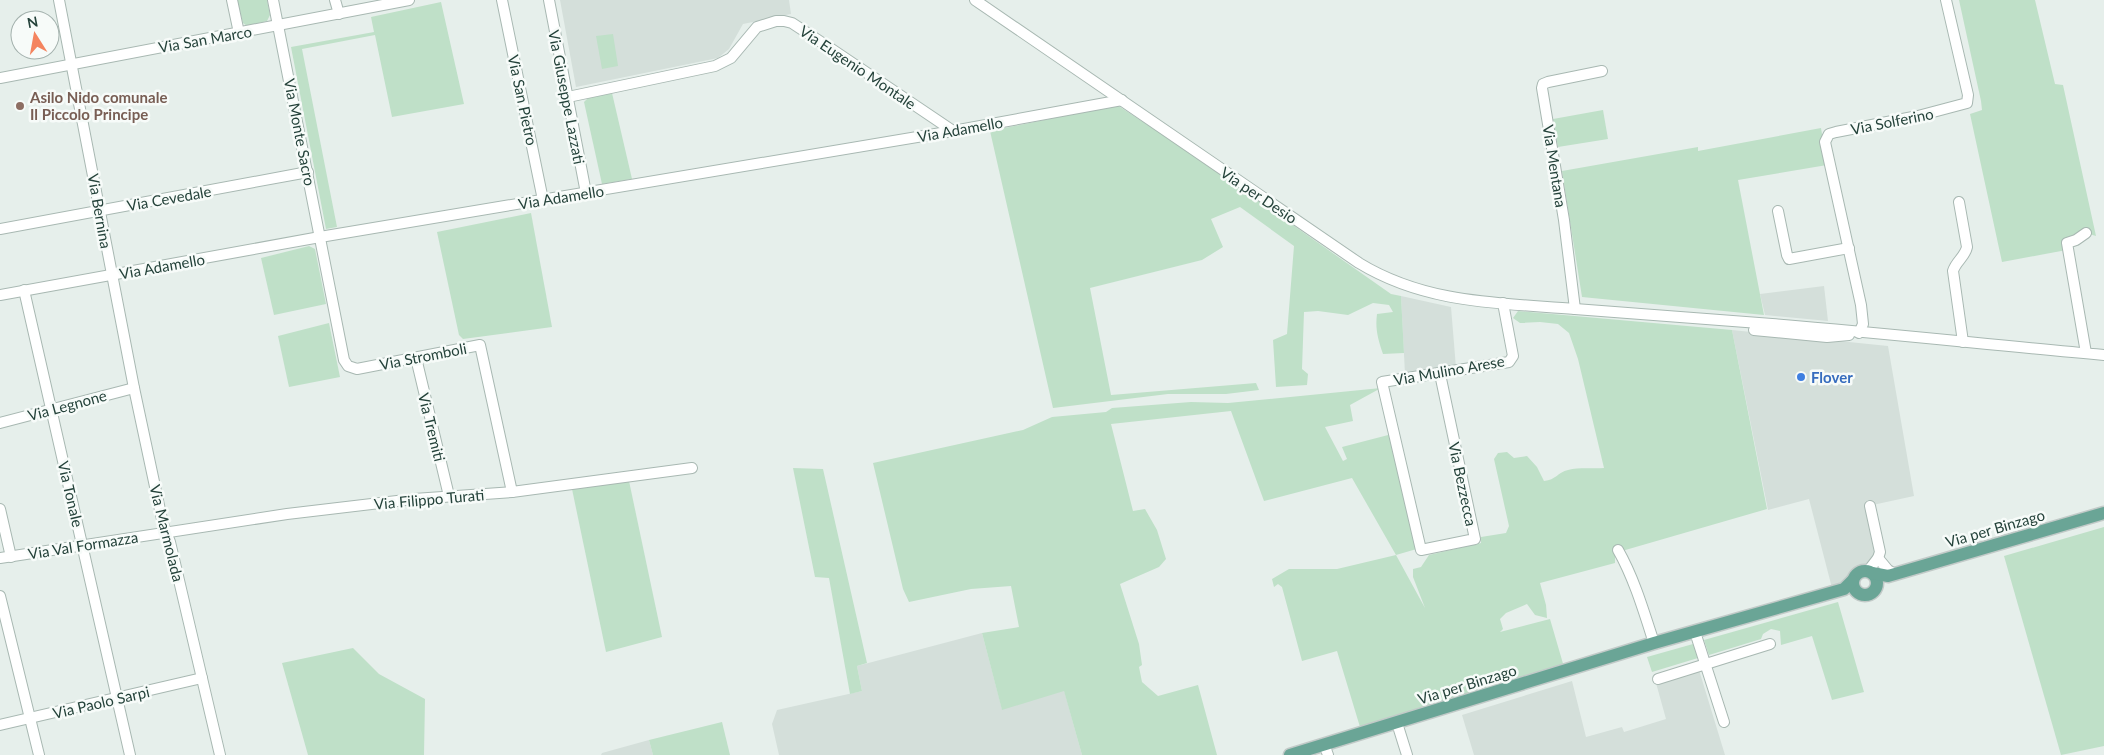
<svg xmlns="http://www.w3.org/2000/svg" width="2104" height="755" font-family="Lato,sans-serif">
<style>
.built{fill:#d4dfda}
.green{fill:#bfe0c8}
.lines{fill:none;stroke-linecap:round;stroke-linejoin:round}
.minor-casing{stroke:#a8b8b2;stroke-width:12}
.major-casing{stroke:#c2cac8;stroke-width:15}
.minor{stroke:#fff;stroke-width:10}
.major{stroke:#6aa596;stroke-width:12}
.education-dot{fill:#8d6e63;stroke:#f7fbf9;stroke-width:2}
.shop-dot{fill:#3f7fe0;stroke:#f7fbf9;stroke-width:2}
.labels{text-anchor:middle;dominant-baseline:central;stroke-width:5;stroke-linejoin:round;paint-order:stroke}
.street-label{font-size:15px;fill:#24423a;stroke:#f7fbf9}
.education-label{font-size:15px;font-weight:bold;fill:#785e54;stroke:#f7fbf9;text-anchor:start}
.shop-label{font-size:15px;font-weight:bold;fill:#366cbe;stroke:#f7fbf9;text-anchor:start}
</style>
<rect width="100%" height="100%" fill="#e6efeb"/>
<g class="built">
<path d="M560,0H789L791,14L743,24L729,49L718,58L576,87Z"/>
<path d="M1824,286L1828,321L1765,315L1760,294Z"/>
<path d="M1401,296L1451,307L1456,368L1405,374Z"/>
<path d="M1732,330L1888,346L1914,496L1868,506L1877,553L1867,567L1856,570L1846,582L1832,588L1809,499L1768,510Z"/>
<path d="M982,633L1002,709L1064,690L1082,755H779L772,724L777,710L862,691L857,666Z"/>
<path d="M1699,670L1725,755H1474L1462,715L1572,681L1586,737L1622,727L1624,732L1666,719L1656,683Z"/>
<path d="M649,740L653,755H601L602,753Z"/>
</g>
<g class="green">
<path d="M237,0H267L270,15L267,21L247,26L243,23Z"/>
<path d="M1959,0H2035L2055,84L2063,85L2096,236L2086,233L2076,240L2072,249L2002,262L1970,114L1982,110L1981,101Z"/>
<path d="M441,2L464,104L392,117L375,35L302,49L337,227L326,229L291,47L374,32L371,17Z"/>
<path d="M613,34L618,66L602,69L596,36Z"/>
<path d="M612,93L632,179L602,184L584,102L588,98Z"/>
<path d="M1117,105L1186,150L1391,294L1401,296L1404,353L1383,354C1378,339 1375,329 1377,314L1393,312L1389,305L1373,303L1348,315L1318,311L1304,312L1302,369L1308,374L1307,385L1276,387L1273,340L1287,334L1294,246L1240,207L1211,219L1223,247L1202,260L1090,288L1111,395L1256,383L1259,390L1226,394H1168L1053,408L990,131Z"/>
<path d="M1603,110L1608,139L1558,147L1553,119Z"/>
<path d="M1821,128L1827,165L1738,180L1764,315L1582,297L1562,171L1698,147V151Z"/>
<path d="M531,213L552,327L463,339L459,335L437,232Z"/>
<path d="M309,246L315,249L326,304L274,315L261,258Z"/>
<path d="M1518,311L1732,330L1767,509L1615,553V563L1540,583L1546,605L1547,618L1535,615L1527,604L1506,613L1500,619L1503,629L1500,632L1550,619L1564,667L1360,727L1337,651L1302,661L1282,587L1278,584L1274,587L1272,579L1289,569H1337L1396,555L1352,478L1264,501L1231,411L1111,424L1133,511L1145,509L1157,530L1166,559L1159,567L1120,584L1139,644L1142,665L1139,667L1142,682L1158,696L1198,685L1217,755H1082L1064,691L1002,710L982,633L1019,627L1011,586L971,589L909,602L903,589L873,463L1023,430L1052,417L1106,412L1112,408L1191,402L1228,403L1381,388L1350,405L1353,421L1325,427L1343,461L1347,459L1342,447L1392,434L1420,548L1396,555L1425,608L1413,577V569L1421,567L1429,555L1481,543V537L1506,533L1509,526L1494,459L1498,453L1507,452L1514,458L1527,456L1537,467L1544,481C1556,480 1558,472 1568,470C1579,467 1593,469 1604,468L1578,359L1569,333L1558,324L1540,322L1520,323L1513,318Z"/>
<path d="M329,323L340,377L289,387L278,336Z"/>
<path d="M793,468L823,469L867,663L857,666L862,691L850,694L829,578L815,577Z"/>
<path d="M629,481L662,637L606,652L572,489Z"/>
<path d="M2104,527V746L2061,755L2004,556Z"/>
<path d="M1838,602L1864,692L1832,700L1812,636L1781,645L1780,631L1771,629L1763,634L1761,639L1709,655L1704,640Z"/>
<path d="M1693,644L1698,658L1652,672L1647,657Z"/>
<path d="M353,648L379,674L425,699L424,755H308L282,663Z"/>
<path d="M722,722L730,755H653L649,740Z"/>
</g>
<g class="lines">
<defs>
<g id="minor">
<path d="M59,0L134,388L163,524L170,542L220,755"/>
<path d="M232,0L239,33"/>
<path d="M273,0L344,360L348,366L357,369L480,345L512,492"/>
<path d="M335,0L339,14"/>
<path d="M502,0L543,200"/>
<path d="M549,0L586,193"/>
<path d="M975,0L1359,263C1426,304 1500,303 1575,309C1641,314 1706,319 1772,324C1883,333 1993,345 2104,355"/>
<path d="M0,78L409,0"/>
<path d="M568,97L715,66L731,58L757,27L776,21H784L792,23L827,46L953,131"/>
<path d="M1959,202L1967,247C1965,257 1956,261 1953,271L1963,342"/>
<path d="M1778,211L1787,255L1789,259L1849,248"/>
<path d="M0,229L308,172"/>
<path d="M2086,233L2076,240L2067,243L2086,353"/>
<path d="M24,290L130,755"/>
<path d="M0,295L320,237L953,131L1122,100"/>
<path d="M1575,309L1564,220L1542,88L1543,84L1548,82L1602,71"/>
<path d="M1754,330L1827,337L1849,335"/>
<path d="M1859,333L1863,324L1861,305L1825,142L1829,134L1836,132L1918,116L1967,103L1968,95L1946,0"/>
<path d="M416,358L449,496"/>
<path d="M1440,374L1475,539L1421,550L1382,382L1509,362L1513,356L1503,303"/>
<path d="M0,423L134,388"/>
<path d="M0,509L11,557"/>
<path d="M1618,550C1634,578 1644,612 1654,643"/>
<path d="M0,558L287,514L414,499L512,492L692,468"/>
<path d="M1878,558L1888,570L1895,574"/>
<path d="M1868,571L1878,558L1880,552L1870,506"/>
<path d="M0,596L39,755"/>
<path d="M1695,632L1724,722"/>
<path d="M1658,679L1770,644"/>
<path d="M1397,723L1407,755"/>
<path d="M0,725L202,678"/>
<path d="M1324,744L1328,755"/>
</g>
<g id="major">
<circle cx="1865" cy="583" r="12"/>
<path d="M1872,573L1888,576L1895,574L2104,513"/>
<path d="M1290,755L1654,643L1844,589L1852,581"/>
</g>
</defs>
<use href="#minor" class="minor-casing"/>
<use href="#major" class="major-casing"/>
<use href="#minor" class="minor"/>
<use href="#major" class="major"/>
</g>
<circle class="education-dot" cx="20" cy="106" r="5"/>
<circle class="shop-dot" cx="1801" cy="377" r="5"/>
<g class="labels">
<g class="street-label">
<text transform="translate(205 39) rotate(-10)">Via San Marco</text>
<text transform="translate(858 67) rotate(34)">Via Eugenio Montale</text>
<text transform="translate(567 97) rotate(79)">Via Giuseppe Lazzati</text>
<text transform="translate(523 100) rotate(78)">Via San Pietro</text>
<text transform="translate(1892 121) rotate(-11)">Via Solferino</text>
<text transform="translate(960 129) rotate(-10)">Via Adamello</text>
<text transform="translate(300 132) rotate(79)">Via Monte Sacro</text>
<text transform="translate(1555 166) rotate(81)">Via Mentana</text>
<text transform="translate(1259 195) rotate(34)">Via per Desio</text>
<text transform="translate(561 197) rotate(-9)">Via Adamello</text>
<text transform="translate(169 198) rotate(-10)">Via Cevedale</text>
<text transform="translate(100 211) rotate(80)">Via Bernina</text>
<text transform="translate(162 266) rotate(-10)">Via Adamello</text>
<text transform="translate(423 356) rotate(-11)">Via Stromboli</text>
<text transform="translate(1449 370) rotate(-10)">Via Mulino Arese</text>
<text transform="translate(67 405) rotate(-15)">Via Legnone</text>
<text transform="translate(432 427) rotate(76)">Via Tremiti</text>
<text transform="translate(1463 484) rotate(78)">Via Bezzecca</text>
<text transform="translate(71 494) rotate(77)">Via Tonale</text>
<text transform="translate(429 499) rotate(-5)">Via Filippo Turati</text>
<text transform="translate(1995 528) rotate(-16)">Via per Binzago</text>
<text transform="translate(167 533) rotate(76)">Via Marmolada</text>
<text transform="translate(83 545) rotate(-9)">Via Val Formazza</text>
<text transform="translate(1467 684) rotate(-17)">Via per Binzago</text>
<text transform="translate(101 702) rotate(-13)">Via Paolo Sarpi</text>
</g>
<g class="education-label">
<text x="30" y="97">Asilo Nido comunale<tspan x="30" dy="17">Il Piccolo Principe</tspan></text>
</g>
<g class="shop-label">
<text x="1811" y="377">Flover</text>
</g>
</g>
<g transform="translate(35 35) rotate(349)"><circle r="24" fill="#f7fbf9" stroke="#a3b1ad"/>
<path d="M0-4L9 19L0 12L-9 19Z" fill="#f4845f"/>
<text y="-8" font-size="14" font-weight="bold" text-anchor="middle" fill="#24423a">N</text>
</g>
</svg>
